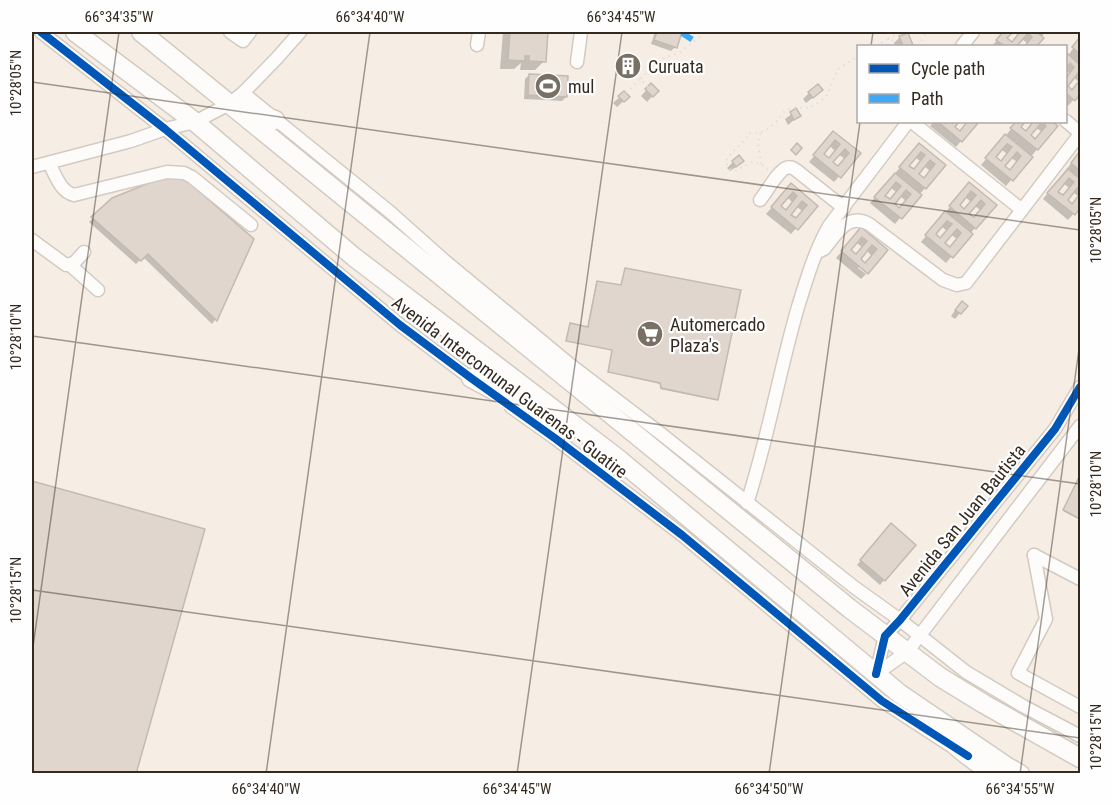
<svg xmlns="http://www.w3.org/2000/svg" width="1112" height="805" font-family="'Roboto Condensed',sans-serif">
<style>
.shadow{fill:#0003;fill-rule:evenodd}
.building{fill:#e0d6cd;stroke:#c3bbb2;stroke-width:1.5;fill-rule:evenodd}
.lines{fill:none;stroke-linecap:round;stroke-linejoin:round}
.minor-casing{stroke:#d3cbc2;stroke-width:15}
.highway-casing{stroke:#d3cbc2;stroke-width:21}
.path{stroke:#e1dedc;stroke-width:2;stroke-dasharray:1.5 4.5;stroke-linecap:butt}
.minor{stroke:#fefcfb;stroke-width:12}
.highway{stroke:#fefcfb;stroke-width:18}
.quiet{stroke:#3fa9f5;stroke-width:6;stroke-dasharray:12 6;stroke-linecap:butt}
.cycleway-casing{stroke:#fefefe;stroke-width:11}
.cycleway{stroke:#0057b8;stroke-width:8}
.ticks{fill:none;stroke:#342a20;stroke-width:1.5;stroke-opacity:0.45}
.labels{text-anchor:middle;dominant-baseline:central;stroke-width:4.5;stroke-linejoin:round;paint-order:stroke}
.poi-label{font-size:18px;fill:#342a20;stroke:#fefefe;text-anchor:start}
.street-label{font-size:18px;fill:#342a20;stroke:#fefefe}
.neatline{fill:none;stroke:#342a20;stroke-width:2}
.ticks-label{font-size:15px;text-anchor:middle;fill:#342a20}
</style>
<rect width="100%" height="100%" fill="#f6eee5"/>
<g class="shadow">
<path d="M503,32H546L544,61L535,70H520L521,63L514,69H500Z"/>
<path d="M655,32H681L675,47L671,51L651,44Z"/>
<path d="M1004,32H1011L1005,39L1011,44L1018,35L1014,32H1045L1035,46H1025L1028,44L1022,39L1015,46H992Z"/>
<path d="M900,37L911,45L909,46H895L894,43Z"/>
<path d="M1080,38V92L1068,106L1066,103V79L1070,74L1066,70V59ZM1073,77L1079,82L1072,91L1066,86Z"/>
<path d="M627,61L633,67L622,78L616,72Z"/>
<path d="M529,75L566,97L562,101L524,99L525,79Z"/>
<path d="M651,85L657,91L647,102L641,96Z"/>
<path d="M624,93L628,97L617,107L613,103Z"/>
<path d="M809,93L815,96L806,103L803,99Z"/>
<path d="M796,111L799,116L788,125L785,119Z"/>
<path d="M934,122H947L950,123L957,122L953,127L959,132L966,123L964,122H977L956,147L930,126Z"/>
<path d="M1017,122H1023L1019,127L1025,132L1032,123L1030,122H1050L1056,127L1006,186L981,165ZM1035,127L1042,132L1035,141L1028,136ZM1001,149L1007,154L1000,163L994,157ZM1010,157L1017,162L1009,171L1003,166Z"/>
<path d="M834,133L859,154L834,182L809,162ZM829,145L835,151L828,159L822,154ZM838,154L845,159L838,168L831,163Z"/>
<path d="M919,145L944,165L895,224L870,203ZM915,157L921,162L913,171L907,166ZM924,166L930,171L923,179L917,174ZM890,187L896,192L889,201L883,196ZM900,196L906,201L899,210L892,204Z"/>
<path d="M1080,152V206L1068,220L1043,199ZM1063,183L1069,188L1062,197L1056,192ZM1073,192L1079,197L1072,205L1065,200Z"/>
<path d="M733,162L736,167L730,171L727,168Z"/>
<path d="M969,184L994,205L946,263L921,242ZM965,197L971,202L964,210L957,205ZM974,205L980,210L973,219L967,214ZM941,226L947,231L940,240L934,234ZM950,234L957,239L949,248L943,243Z"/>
<path d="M791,185L816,206L791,234L766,214ZM787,197L793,203L786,211L779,206ZM796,206L802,211L795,220L789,215Z"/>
<path d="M113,199L253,240L215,320L212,324L143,257L136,264L89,222Z"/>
<path d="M861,229L886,250L868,272L860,266L858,268L866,274L861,279L836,258ZM856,242L862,247L855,256L849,251ZM866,250L872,256L865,264L859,259Z"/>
<path d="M625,269L716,400H715L660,389V384L608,372L612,350L566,341L570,326L587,328L596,283L621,287Z"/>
<path d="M956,309L960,313L955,319L951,316Z"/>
<path d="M1080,476V520L1063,511Z"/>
<path d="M32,483L203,530L134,774H32Z"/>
<path d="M887,529L914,545L880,585L857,565Z"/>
</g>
<g class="building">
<path d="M510,32H548L546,62L529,61V56H525V61L508,60Z"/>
<path d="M657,32H682L677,48L654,40Z"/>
<path d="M1003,32H1013L1007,38L1012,42L1020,32H1036L1044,38L1037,46H1025L1032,37L1028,33L1017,46H1005L996,40Z"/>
<path d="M908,33L913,45L903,46L899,36Z"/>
<path d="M1080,37V54L1072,47Z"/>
<path d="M1068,54L1080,65V73L1079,72L1068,86L1072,90L1080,80V94L1075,101L1066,93V78L1074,67L1070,63L1066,68V57Z"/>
<path d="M627,59L635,67L629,73L621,65Z"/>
<path d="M529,74L568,76L567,97L528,95Z"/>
<path d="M651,83L659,91L653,97L645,89Z"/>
<path d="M818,84L823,90L813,98L808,92Z"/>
<path d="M624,91L630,97L624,102L618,96Z"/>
<path d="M796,108L801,116L794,120L790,112Z"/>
<path d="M938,122H959L955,127L960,131L967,122H979L962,142Z"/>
<path d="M1016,122H1025L1021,127L1026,131L1033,122H1052L1058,126L1038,150L1010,128ZM1042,122L1046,126L1035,139L1031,135Z"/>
<path d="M833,131L861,153L841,178L813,155ZM835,140L840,144L829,158L824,154ZM845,149L849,153L838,166L833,162Z"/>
<path d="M1005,134L1033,157L1013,181L985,158ZM1007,144L1012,147L1001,161L996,157ZM1017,152L1021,156L1010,170L1005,166Z"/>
<path d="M797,143L802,148L796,155L791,150Z"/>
<path d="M919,143L946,165L926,189L899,167ZM921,152L925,155L914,169L909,166ZM930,160L935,164L924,178L919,174Z"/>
<path d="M1080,151V171L1071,163Z"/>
<path d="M739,155L744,161L736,167L732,161Z"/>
<path d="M1068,169L1080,179V188L1079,186L1068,200L1072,204L1080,194V208L1075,215L1047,193ZM1069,178L1074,182L1063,195L1058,192Z"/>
<path d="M895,173L922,195L902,219L874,197ZM896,182L901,186L890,199L885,196ZM906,190L911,194L899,208L895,204Z"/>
<path d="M164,177L186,180L254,239L217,321L148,254L141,261L91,217L112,198Z"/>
<path d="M969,182L997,205L976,229L949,206ZM971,191L976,195L964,209L960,205ZM981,200L985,204L974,217L969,214Z"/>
<path d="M791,183L818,206L798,230L771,207ZM793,192L797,196L786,210L781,206ZM802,201L807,205L796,218L791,215Z"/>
<path d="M945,211L973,234L953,258L925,235ZM947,221L952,224L940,238L936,234ZM957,229L961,233L950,247L945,243Z"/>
<path d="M861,227L888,250L868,274L841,251ZM862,237L867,241L856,254L851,250ZM872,245L877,249L865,263L861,259Z"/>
<path d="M625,268L741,290L718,400L661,388L660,383L608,372L612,350L566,341L570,323L588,327L597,281L621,285Z"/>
<path d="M962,301L968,306L961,314L955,310Z"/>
<path d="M1080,475V519L1063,510Z"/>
<path d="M32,481L205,529L136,774H32Z"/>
<path d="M891,523L916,545L885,581L860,560Z"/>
</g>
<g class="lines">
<defs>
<g id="minor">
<path d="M41,32L165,129L400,325L477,383"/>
<path d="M230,32L243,41L250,32"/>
<path d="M477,45L479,32"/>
<path d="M962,46L973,32"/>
<path d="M577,62L581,32"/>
<path d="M243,93L390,212L445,261L572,366L660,433L854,587L900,620L966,672L1023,706L1080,736"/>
<path d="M1066,121L1080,133"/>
<path d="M912,122L1022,210"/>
<path d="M49,163C56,176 60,191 74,195L167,172L184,173L192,177L251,225"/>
<path d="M32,167L131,141L165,129L195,122L229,104L243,93L277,58L300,32"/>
<path d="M760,200C766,193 778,171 786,168C790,166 793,168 796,170L844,208"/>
<path d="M32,240L66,265L74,263L84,252"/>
<path d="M820,251L824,249C837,234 847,212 869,224L943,280L957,285L966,283L1080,134"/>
<path d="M70,265L98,290"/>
<path d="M511,407L556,439L682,535L882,701L948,744"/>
<path d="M747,503C768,439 779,372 798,307C806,281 815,250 829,226L908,122"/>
<path d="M1034,555L1046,619L1018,673L1080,707"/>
<path d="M1034,555L1080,579"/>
<path d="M876,674L885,636L900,620L1055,429L1080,387"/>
<path d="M876,674L907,652L1080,426"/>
</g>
<g id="highway">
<path d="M75,32L195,122L354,257L616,457L900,694L1006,766L1020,774"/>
<path d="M141,32L849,608L940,677L984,704L1080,758"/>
<path d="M243,109L275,120"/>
<path d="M471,378L554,422"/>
<path d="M944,736L968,756L993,774"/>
</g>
</defs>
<use href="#minor" class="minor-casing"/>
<use href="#highway" class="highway-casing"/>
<g class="path">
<path d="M888,39L901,32"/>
<path d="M876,46L888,39L892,40L897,46"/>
<path d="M918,46L927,32"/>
<path d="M648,87L640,79L664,58L679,53L706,32"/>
<path d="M626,93L640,79L632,70"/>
<path d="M761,164L758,142L761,132"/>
<path d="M768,170L761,164L752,162L735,171L731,170L725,162C731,150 743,146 749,133C756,132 763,133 768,129C790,113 775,106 810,108L826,97L838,69L858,56"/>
</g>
<use href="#minor" class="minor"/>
<use href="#highway" class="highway"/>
<path class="quiet" d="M682,33L693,40"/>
<defs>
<g id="cycleway">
<path d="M41,32L165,129L400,325L471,378L556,439L682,535L882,701L968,756"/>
<path d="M876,674L885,636L900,620L1055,429L1080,387"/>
</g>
</defs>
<use href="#cycleway" class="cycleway-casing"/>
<use href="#cycleway" class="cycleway"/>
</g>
<path class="ticks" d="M871,46L873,32M32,82L1080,230M32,336L1080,484M32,590L1080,738M32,654L119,32M266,774L370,32M517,774L622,32M769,774L860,122M1020,774L1080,342"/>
<defs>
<symbol id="building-disc" viewBox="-11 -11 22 22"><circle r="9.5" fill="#786f65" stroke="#fefefe"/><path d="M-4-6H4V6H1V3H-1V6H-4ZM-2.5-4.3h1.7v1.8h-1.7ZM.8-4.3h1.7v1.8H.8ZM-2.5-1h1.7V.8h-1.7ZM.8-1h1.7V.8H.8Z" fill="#fff"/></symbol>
<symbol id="stadium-disc" viewBox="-11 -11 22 22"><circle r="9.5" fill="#786f65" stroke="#fefefe"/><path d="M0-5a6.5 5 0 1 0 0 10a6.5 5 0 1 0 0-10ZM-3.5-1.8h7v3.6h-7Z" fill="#fff"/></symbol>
<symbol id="supermarket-disc" viewBox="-11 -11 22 22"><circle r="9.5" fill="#786f65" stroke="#fefefe"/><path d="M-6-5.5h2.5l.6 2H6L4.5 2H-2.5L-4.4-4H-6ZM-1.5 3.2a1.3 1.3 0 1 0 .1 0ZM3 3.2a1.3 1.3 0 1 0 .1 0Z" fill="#fff"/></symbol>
</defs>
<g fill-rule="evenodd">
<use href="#building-disc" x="613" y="51" width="30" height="30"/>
<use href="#stadium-disc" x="533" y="71" width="30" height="30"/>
<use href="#supermarket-disc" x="635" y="319" width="30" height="30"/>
</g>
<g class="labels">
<g class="poi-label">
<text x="648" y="66">Curuata</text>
<text x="568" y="86">mul</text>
<text x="670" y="324">Automercado<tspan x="670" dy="21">Plaza's</tspan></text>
</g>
<g class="street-label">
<text transform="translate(510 387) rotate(37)">Avenida Intercomunal Guarenas - Guatire</text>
<text transform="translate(962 520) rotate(-51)">Avenida San Juan Bautista</text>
</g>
</g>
<rect width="1112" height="805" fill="none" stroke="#fefefe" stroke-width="66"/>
<rect x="857" y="45" width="210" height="78" fill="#fefefe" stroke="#ada9a5" stroke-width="1.5"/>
<rect x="869" y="64" width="30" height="9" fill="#0057b8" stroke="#ada9a5" stroke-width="1.5"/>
<text x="911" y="75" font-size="18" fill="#342a20">Cycle path</text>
<rect x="869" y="94" width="30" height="9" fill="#3fa9f5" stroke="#ada9a5" stroke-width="1.5"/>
<text x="911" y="105" font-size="18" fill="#342a20">Path</text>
<rect x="33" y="33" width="1046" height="739" class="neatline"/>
<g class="ticks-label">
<text x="119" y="22">66°34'35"W</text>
<text x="370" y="22">66°34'40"W</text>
<text x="621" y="22">66°34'45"W</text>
<text transform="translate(16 83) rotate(-90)" y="5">10°28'05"N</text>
<text transform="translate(1096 230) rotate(-90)" y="5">10°28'05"N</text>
<text transform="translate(16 337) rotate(-90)" y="5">10°28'10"N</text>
<text transform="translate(1096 484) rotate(-90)" y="5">10°28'10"N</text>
<text transform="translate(16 590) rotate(-90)" y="5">10°28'15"N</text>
<text transform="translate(1096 737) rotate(-90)" y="5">10°28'15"N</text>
<text x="266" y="794">66°34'40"W</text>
<text x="517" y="794">66°34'45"W</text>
<text x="769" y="794">66°34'50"W</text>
<text x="1020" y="794">66°34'55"W</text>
</g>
</svg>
